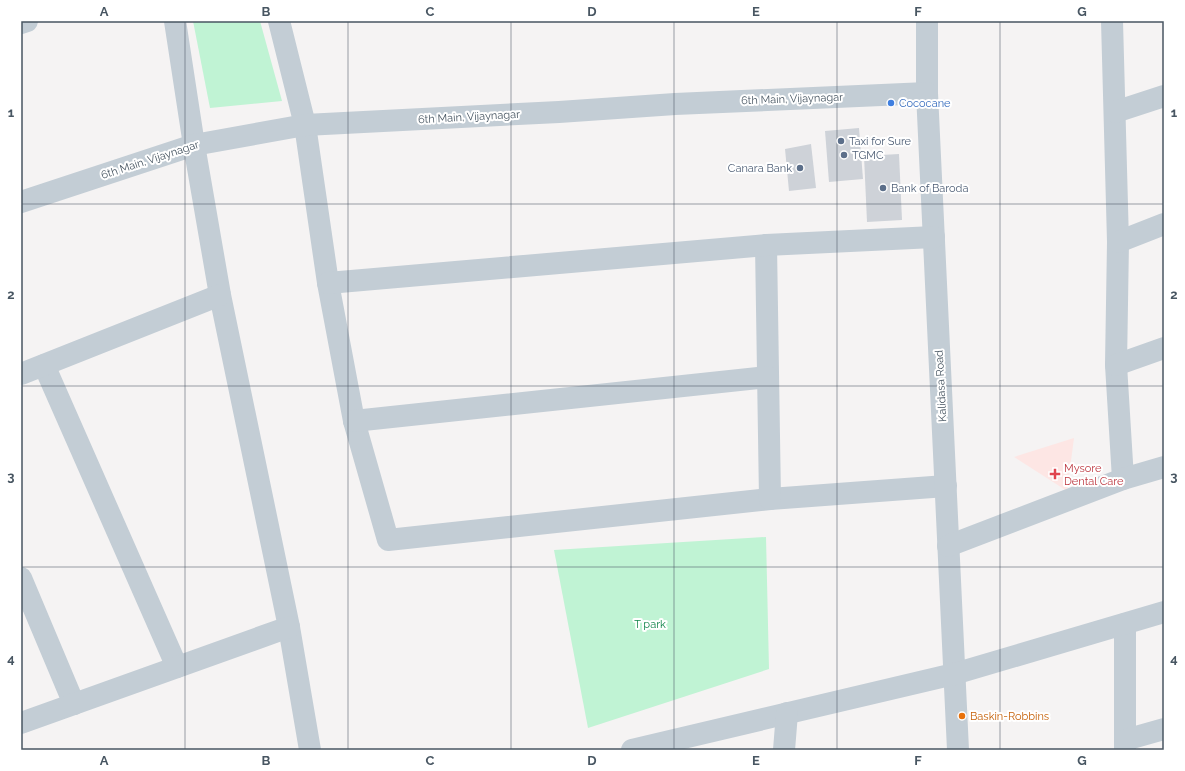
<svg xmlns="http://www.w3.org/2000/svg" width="1185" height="771" font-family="Raleway,sans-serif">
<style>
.medical{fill:#fde6e4}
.green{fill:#c0f3d4}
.building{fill:#ced2d8}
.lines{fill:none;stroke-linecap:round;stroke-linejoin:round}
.minor{stroke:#c3cdd5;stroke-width:22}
.grid{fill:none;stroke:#485662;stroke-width:1;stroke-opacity:0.55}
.shop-dot{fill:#3f7fe0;stroke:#fff;stroke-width:1.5}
.service-dot{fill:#5c6f8a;stroke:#fff;stroke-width:1.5}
.health-dot{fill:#e0444e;stroke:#fff;stroke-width:1.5}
.food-dot{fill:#e8710a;stroke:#fff;stroke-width:1.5}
.labels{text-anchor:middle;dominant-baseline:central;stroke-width:4;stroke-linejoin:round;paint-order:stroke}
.street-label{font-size:11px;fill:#485662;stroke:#fff}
.shop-label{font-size:11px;fill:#366cbe;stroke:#fff;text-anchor:start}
.service-label{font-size:11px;fill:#4e5e75;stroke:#fff;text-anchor:start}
.health-label{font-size:11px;fill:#be3a42;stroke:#fff;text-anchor:start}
.park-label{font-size:11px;fill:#11854a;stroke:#fff}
.food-label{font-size:11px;fill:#c56008;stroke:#fff;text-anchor:start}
.neatline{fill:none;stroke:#485662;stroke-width:1.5}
.grid-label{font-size:13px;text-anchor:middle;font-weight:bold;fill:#485662}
</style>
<rect width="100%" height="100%" fill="#f5f3f3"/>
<path class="medical" d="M1074,438L1067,491L1014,457Z"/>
<g class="green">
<path d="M193,21H260L282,101L210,108Z"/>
<path d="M766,537L769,669L588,728L554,550Z"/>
</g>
<g class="building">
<path d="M859,128L863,179L829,182L825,131Z"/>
<path d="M811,144L816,188L789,191L785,149Z"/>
<path d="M899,154L902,220L867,222L864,156Z"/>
</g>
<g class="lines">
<g class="minor">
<path d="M175,21L194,145L220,295L289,627L310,750"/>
<path d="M279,21L305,125L328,283L354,421L388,540L770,499L946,486"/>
<path d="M927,21V93L958,750"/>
<path d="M1112,21L1118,242L1116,365L1123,479"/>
<path d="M21,23L27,21"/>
<path d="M1115,112L1164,96"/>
<path d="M21,202L194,145L305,125L559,112L675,104L927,93"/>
<path d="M1118,242L1164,224"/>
<path d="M766,245L770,499"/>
<path d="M328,283L766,245L934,237"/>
<path d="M44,365L177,667"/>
<path d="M1116,365L1164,348"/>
<path d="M21,374L220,295"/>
<path d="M354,421L768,377"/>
<path d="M948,546L1123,479L1164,467"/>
<path d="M21,578L74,704"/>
<path d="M1125,624V750"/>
<path d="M21,723L289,627"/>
<path d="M1125,740L1164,729"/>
<path d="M632,750L954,674L1164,612"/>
<path d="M784,750L787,713"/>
</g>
</g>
<path class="grid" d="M185,21V750M348,21V750M511,21V750M674,21V750M837,21V750M1000,21V750M21,204H1164M21,386H1164M21,567H1164"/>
<circle class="shop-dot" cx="891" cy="103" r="4"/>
<g class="service-dot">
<circle cx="841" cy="141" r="4"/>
<circle cx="844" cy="155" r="4"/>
<circle cx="800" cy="168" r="4"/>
<circle cx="883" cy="188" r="4"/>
</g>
<path class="health-dot" d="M1053 468h4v4h4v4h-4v4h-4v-4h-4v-4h4z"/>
<circle class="food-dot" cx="962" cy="716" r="4"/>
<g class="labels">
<g class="street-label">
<text transform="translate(792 99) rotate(-2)">6th Main, Vijaynagar</text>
<text transform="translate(469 117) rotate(-3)">6th Main, Vijaynagar</text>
<text transform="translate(150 160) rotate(-18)">6th Main, Vijaynagar</text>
<text transform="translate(941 386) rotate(-93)">Kalidasa Road</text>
</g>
<g class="shop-label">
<text x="899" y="103">Cococane</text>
</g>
<g class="service-label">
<text x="849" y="141">Taxi for Sure</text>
<text x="852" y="155">TGMC</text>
<text x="792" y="168" text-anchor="end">Canara Bank</text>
<text x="891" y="188">Bank of Baroda</text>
</g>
<g class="health-label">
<text x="1064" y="468">Mysore<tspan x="1064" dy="13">Dental Care</tspan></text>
</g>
<g class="park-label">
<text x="650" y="624">T park</text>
</g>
<g class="food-label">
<text x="970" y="716">Baskin-Robbins</text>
</g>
</g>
<rect width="1185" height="771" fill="none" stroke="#ffffff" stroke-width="44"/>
<rect x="22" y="22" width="1141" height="727" class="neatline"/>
<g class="grid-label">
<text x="104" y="16">A</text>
<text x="266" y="16">B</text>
<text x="430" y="16">C</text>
<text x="592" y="16">D</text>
<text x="756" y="16">E</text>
<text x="918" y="16">F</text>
<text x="1082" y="16">G</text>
<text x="11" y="117">1</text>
<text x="1174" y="117">1</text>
<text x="11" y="299">2</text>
<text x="1174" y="299">2</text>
<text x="11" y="481">3</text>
<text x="1174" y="481">3</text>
<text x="11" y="663">4</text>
<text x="1174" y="663">4</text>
<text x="104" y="765">A</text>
<text x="266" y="765">B</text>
<text x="430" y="765">C</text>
<text x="592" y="765">D</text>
<text x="756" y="765">E</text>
<text x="918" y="765">F</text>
<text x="1082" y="765">G</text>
</g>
</svg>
